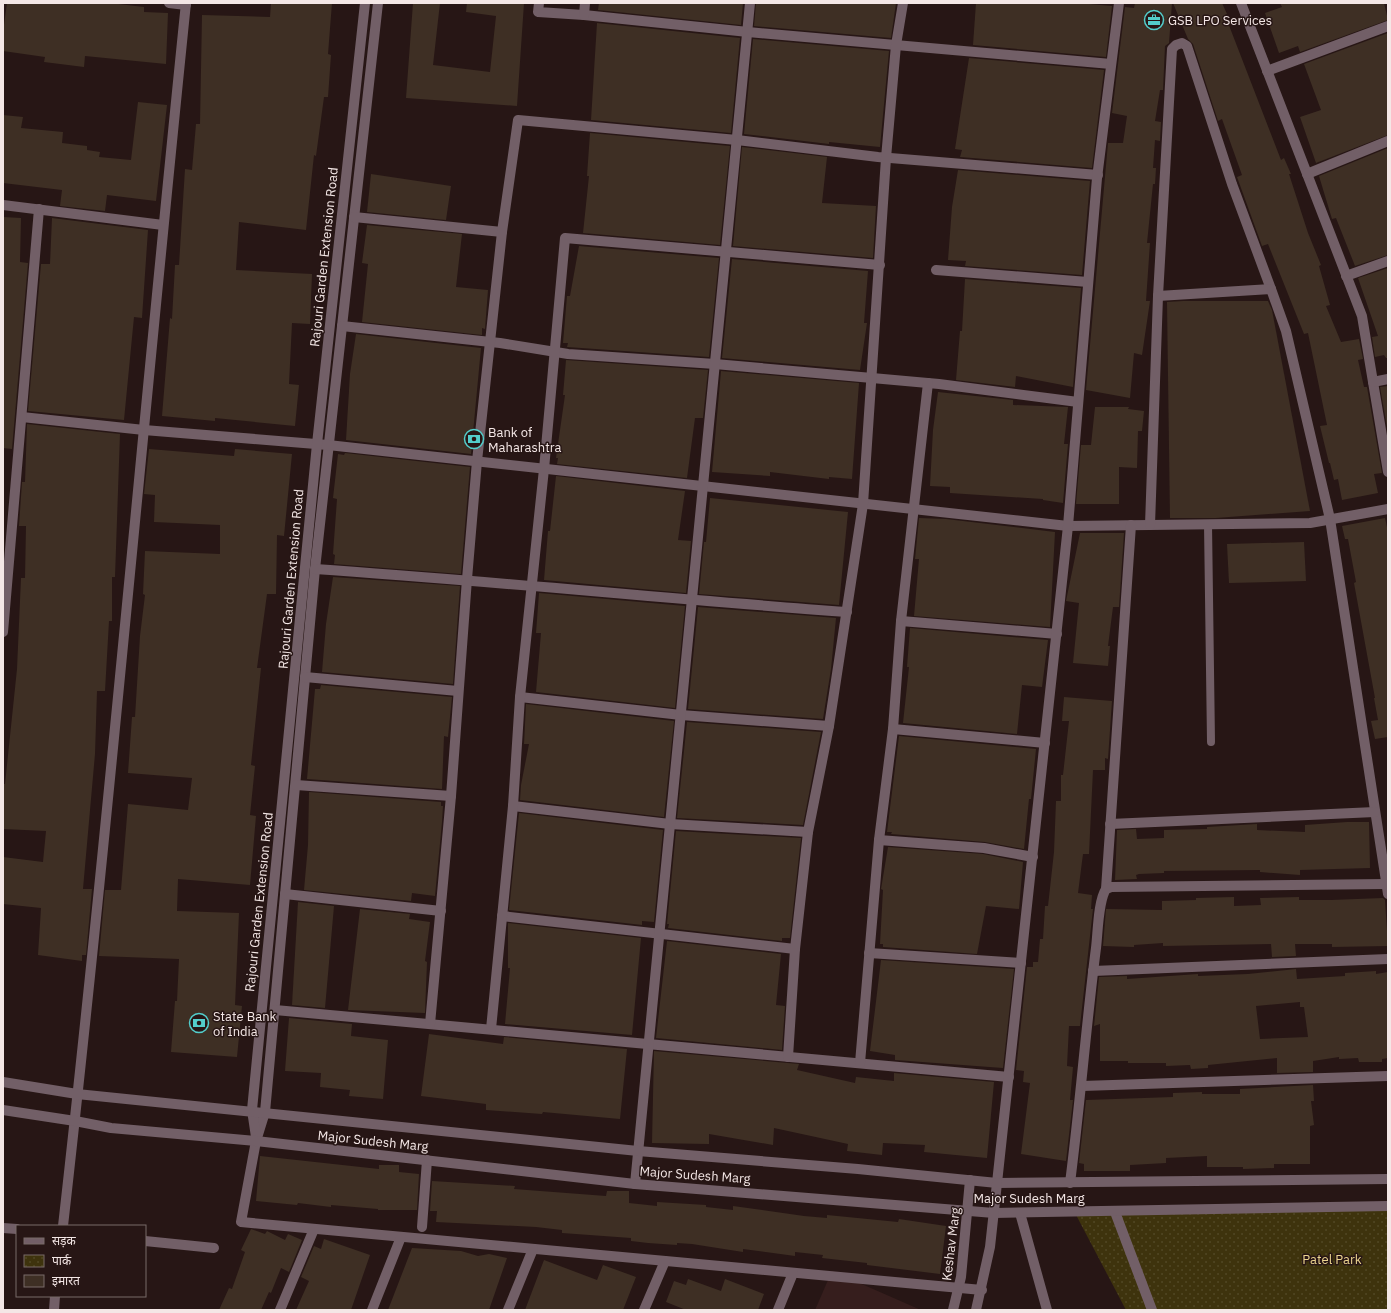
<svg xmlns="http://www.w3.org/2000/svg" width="1391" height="1313" font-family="'IBM Plex Sans','Noto Sans Devanagari',sans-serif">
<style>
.built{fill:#361e1d}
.park{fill:url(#park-dots)}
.building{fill:#3e2f24;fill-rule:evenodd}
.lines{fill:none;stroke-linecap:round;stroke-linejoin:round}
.service{stroke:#725f67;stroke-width:8}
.minor{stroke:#725f67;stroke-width:10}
.tertiary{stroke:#725f67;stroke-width:10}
.labels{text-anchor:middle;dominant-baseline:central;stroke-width:3;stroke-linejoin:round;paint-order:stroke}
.poi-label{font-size:13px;fill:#f4e7e6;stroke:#271615;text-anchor:start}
.street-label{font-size:13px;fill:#f4e7e6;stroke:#271615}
.park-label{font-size:13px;fill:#ecd48f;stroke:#271615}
</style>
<defs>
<pattern id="park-dots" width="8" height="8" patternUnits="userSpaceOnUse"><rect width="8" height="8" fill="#3e330d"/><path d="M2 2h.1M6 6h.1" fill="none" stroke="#514724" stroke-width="1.8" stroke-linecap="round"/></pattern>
</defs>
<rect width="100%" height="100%" fill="#271615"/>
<path class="built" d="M832,1271L921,1310H815Z"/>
<path class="park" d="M1388,1206V1310H1126L1074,1211Z"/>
<g class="building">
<path d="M7,3H110L144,7V12L168,13L166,64L85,56L84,67L44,62L45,57L3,51V32Z"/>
<path d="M271,3H332L328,54L331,55L328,97H324L316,156L314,155L306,230L239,222L236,270L312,274L310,324L292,323L289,384L299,385L295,426L215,418V421L162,416L170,318L172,319L175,265H179L185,169L192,170L196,124H200L202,15L270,17Z"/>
<path d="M413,3H440L433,65L490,72L496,16L466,12L467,3H524L517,106L406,98Z"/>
<path d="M599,3H743L741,25L598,10Z"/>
<path d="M756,3H896L891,38L754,26Z"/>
<path d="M976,3H1078L1112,6L1106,57L973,45Z"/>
<path d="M1135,3H1172L1169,43L1165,46L1163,90H1160L1155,121L1161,122L1160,141L1155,140L1153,168H1156L1155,184H1153L1147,243H1150L1146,301H1150L1142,355L1134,353L1130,398L1086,390L1108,143H1123L1127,116L1112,113L1125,7L1134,8Z"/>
<path d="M1173,3H1222L1227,14L1225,15L1281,160L1284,158L1291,174H1289L1308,233L1321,265L1319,266L1330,305L1326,306L1341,342L1359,339L1363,359L1358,360L1364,387H1367L1382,473L1374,474L1378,493L1342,500L1338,479L1334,480L1330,463H1329L1320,426L1327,425L1308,333L1304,334L1268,244L1262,246L1237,177L1242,175L1222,119L1218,121L1193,44L1188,39Z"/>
<path d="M1280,3H1384L1388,20L1300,52L1298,46L1279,53L1265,13L1282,7Z"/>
<path d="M597,23L740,38L731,133L591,120Z"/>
<path d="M1388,33V135L1316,163L1300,117L1321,110L1304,64Z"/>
<path d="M753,39L889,51L880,147L829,142V144L744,134Z"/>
<path d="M969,58L1104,70L1092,168L960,157L962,150L955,149Z"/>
<path d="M138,102L167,105L156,201L107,195L105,211L60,206L62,190L3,183V115L23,117L21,128L63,132L62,143L87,146V150L100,152L99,157L131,160Z"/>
<path d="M590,133L730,146L720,245L583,233L589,176H587Z"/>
<path d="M742,147L827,157L822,203L876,206L873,258L733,246Z"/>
<path d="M1388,148V255L1355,266L1336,218L1332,219L1319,176Z"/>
<path d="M958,170L1090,181L1082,275L965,266L966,261L948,260L952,207Z"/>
<path d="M371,174L451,186L446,220L367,212Z"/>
<path d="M3,217L21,218L20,262L28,263L12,449L3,448Z"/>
<path d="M52,218L148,230L142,318L134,317L124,420L28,411L41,264H50Z"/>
<path d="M367,225L462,234L456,287L488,290L485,329L482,328V335L362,322L368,264L362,263Z"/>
<path d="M579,246L719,258L709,357L567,347L568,343H563L567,296H570Z"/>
<path d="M732,259L868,271L864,323H867L860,370L722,358Z"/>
<path d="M1388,268V358H1386L1384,355L1375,357L1372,337L1378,336L1358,278Z"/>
<path d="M965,279L1081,288L1073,387L1016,376L1015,387L956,380L960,331H962Z"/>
<path d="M1183,301H1268L1272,310L1310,511L1216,518H1170L1167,302Z"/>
<path d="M356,334L481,348L471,454L346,440L350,374Z"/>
<path d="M566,360L708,370L703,418H695L687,478L557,464L558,458H556L565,395H563Z"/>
<path d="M721,371L859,383L852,479L829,477V479L770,472V476L712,472Z"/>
<path d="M1388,386V432L1380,387Z"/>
<path d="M938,392L1013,400V405L1068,407L1064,444H1068L1063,503L1043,500V499L950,493V487L930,486L933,430Z"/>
<path d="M1095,407H1129L1128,409L1144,411L1142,431H1138L1137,468L1119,467V504H1076L1081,445H1091Z"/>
<path d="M27,424L120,434L115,577H112V621H109L105,691H97L95,754L83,889H92L86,955H82V961L38,955L41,908L3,904V857L43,862L46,831L3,829V784H5L17,669L21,578H25L26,526H19L22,482H25Z"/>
<path d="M149,449L234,456L235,449L292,454L284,536L277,535L276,594H267L257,668H261L251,765L255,766L250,815L256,816L250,885L178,879L177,911L239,913L235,1005L242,1006L237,1057L171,1052L175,1001H177L179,959L99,956L105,890H121L128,804L188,810L192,778L128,773L132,717H135L140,636L145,595L143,594L145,551L220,554V525L154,522L155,495L144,494Z"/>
<path d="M345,453L470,467L461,574L334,564L335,555L333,554L337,499L333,498L338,454L344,455Z"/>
<path d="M556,476L685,491L678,540L691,541L686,593L544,580L548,531H550Z"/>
<path d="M710,498L848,512L839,605L699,594L704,542H706Z"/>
<path d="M919,518L946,519L1055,532L1050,627L914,616L919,559H915Z"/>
<path d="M1385,518L1388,532V737L1375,739L1371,721L1378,720L1374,698H1375L1354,583L1356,582L1348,539H1345L1342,526Z"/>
<path d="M1080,533H1124L1119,607H1113L1108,646H1110L1108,666L1073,663L1079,603L1066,601Z"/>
<path d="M1304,542L1306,581L1229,583L1227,544Z"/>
<path d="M333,577L460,586L453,684L322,672L326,624Z"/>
<path d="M539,593L685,606L675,708L536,692L541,633H536Z"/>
<path d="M698,607L836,618L831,669L823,719L688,709Z"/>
<path d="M910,628L1048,640L1042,687L1022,685L1017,734L903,723L909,667H907Z"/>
<path d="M321,685L452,697L448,737L444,736L442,789L307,779L315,689H320Z"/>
<path d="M1064,697L1112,701L1108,759L1105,758V770H1093L1089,854H1083L1078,893L1092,895L1091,909H1093L1080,1026H1069L1067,1066L1073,1067L1070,1100H1073L1066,1161L1021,1154L1030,1083L1023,1082L1024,1071L1016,1070L1027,967H1033V962H1038L1040,939H1043L1045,906H1048L1054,852L1056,801H1061V775H1063L1069,721H1062Z"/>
<path d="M526,704L674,721L664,817L520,800L521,785L529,744H524Z"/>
<path d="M687,722L821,732L803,825L677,818Z"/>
<path d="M899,736L1036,749L1031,799H1029L1024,849L985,842L891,834L892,832H887Z"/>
<path d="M309,792L441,802V806H443L442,822L435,896L412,893L411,901L304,890L308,845Z"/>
<path d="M519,813L663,830L654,922L642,921V925L509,910Z"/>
<path d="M1347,822H1369L1370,868L1300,870V875L1260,872V870L1164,871V873L1139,874L1136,875L1137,879L1115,880L1117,830L1136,829L1137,839L1164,838V830L1207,829V827L1257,824V830L1305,832V825Z"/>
<path d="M676,831L801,838L790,938H782V941L668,928L669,924H667Z"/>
<path d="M888,847L983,854L1023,862L1019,909L986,906L977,954L883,947V944H880L883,890L881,889Z"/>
<path d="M1234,897V906L1261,905L1260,898L1299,897V900H1331L1383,898L1385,900L1388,946L1332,947V944H1295L1296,956L1272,957L1271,944L1163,946V943L1134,945V947L1103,946L1106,909L1162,910V901L1196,900V898Z"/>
<path d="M298,902L334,906L325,1008L292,1005Z"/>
<path d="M360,909L410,914L409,919L430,922L425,961L427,962L425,1013L348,1010Z"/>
<path d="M508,923L641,938L632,1035L505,1024L510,968H508Z"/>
<path d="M667,941L781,954L776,1005L785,1006L782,1050L656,1038Z"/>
<path d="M881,960L1014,969L1003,1068L895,1060V1055L870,1051Z"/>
<path d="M1296,969L1297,979L1345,976V973L1376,971V974L1388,972V1058L1382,1059V1062H1359L1358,1058L1339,1059V1057L1313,1061V1072L1277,1073V1058L1208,1065V1068L1191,1069L1190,1065L1166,1066V1063H1128V1061H1100V1024L1094,1026L1099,977L1127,976V979L1198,974V976L1248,974ZM1300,1002V1007H1304L1308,1037L1260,1039L1256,1006Z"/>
<path d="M289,1018L352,1024L351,1036L388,1040L383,1099L349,1096L350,1090L320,1087L321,1073L285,1071Z"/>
<path d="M429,1034L503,1044L504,1037L627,1049L620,1119L543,1112L542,1114L486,1110V1104L421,1096Z"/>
<path d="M654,1051L799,1064L797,1070L855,1083L856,1077L894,1081V1073L994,1082L987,1158L924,1152L925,1145L883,1143L882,1155L847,1151L848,1144L774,1128L773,1145L709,1134V1144L652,1143Z"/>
<path d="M1313,1085L1314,1101H1311L1314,1125L1310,1126V1164H1274V1168L1243,1169V1167H1207V1156L1166,1158V1163L1130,1165V1171H1084V1164L1079,1163L1086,1100L1173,1097V1093L1202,1092V1094H1240V1089Z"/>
<path d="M260,1156L379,1169V1165H399V1172L419,1174L417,1210H378V1209L331,1205V1207L298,1203L297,1205L256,1201Z"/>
<path d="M432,1181L515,1186L514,1189L606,1196L607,1191H629V1203L657,1206V1202L706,1205V1207L733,1210V1206L804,1216L827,1218V1215L898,1222L899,1219L946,1226L940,1274L867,1265V1263L822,1258L823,1255L795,1252V1256L743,1249V1252L692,1244L677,1243V1245L648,1243L631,1241V1238L562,1233V1230L536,1227L436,1222L437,1211H430Z"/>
<path d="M251,1229L265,1234L267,1231L285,1240L288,1234L302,1240L289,1272L281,1268L271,1293L269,1292L261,1310H219L229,1288L232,1289L245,1252L241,1250Z"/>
<path d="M324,1239L370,1255L351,1310H296L309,1281L301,1277L314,1246L321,1249Z"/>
<path d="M412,1248L461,1251L478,1256L489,1254L507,1258L489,1310H388Z"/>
<path d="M544,1260L597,1280L603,1265L636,1277L623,1310H525Z"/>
<path d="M688,1279L721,1291L725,1279L764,1294L758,1310H686L666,1302L674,1281L686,1285Z"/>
</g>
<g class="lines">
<path class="service" d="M1208,524L1211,742"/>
<g class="minor">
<path d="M169,3L186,5"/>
<path d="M378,3L315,569L265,1112L256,1141L241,1222L982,1290"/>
<path d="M539,3L538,12L584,15L748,32L1111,64"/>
<path d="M1241,3L1362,316L1388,472"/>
<path d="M584,15L585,3"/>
<path d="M1267,71L1388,26"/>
<path d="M1307,174L1388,141"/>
<path d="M3,205L163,225"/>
<path d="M354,217L502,232"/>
<path d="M936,270L1088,282"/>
<path d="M1346,276L1388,261"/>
<path d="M1158,296L1172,49L1176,45L1182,43L1187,46L1232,184L1271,289"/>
<path d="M342,326L500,343L568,354L715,364L872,378L939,384L1078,402"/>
<path d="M1373,382L1388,379"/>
<path d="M22,417L144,430L328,445L1068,526L1310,523L1388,509"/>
<path d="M1150,525L1158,296L1271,289L1286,331L1330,519L1388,894"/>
<path d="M315,569C492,581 669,599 847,612"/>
<path d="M901,621L1057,634"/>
<path d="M3,632L39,209"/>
<path d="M305,677L458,691"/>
<path d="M520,697L681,715L829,726"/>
<path d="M893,729L1045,743"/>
<path d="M296,785L451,796"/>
<path d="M513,806L670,824L808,832"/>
<path d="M1110,824L1375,812"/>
<path d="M879,840L984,848L1033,857"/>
<path d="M1106,889L1131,525"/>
<path d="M285,894L441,911"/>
<path d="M502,916L795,949"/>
<path d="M869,953L1021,963"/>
<path d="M1093,971L1388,959"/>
<path d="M275,1010L1009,1077"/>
<path d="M430,1024L451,796L467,579L477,461L502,232L518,120L737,140L878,157L1098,175"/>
<path d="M491,1029L513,806L520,697L544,469L565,238L880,265"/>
<path d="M788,1057L795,949L808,832L829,726L863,504L886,158L896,45L903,3"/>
<path d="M860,1063L879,840L893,729L901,621L928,383"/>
<path d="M1082,1086L1388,1076"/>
<path d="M256,1137L252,1110L317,444L365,3"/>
<path d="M997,1183L1068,526L1097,178L1119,3"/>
<path d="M1070,1183C1080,1105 1086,1026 1096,948C1098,932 1098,901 1106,889L1111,887L1386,884"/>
<path d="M635,1184L750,3"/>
<path d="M1115,1212L1152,1310"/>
<path d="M1020,1213L1047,1310"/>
<path d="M63,1226C109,819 144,411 186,3"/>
<path d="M422,1227L427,1160"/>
<path d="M3,1228L17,1229"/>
<path d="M145,1241L214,1248"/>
<path d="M54,1310L55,1296"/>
<path d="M280,1310L314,1229"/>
<path d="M372,1310L401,1237"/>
<path d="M508,1310L533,1249"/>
<path d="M644,1310L665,1261"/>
<path d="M778,1310L793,1273"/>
</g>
<g class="tertiary">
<path d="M3,1082L77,1094L638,1151L858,1169L997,1183L1388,1179"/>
<path d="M3,1110L75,1121L111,1128L256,1141L635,1184L994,1213L1388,1206"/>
<path d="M953,1310L961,1277L970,1180"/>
<path d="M976,1310L990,1247L997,1183"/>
</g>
</g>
<defs>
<symbol id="office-ring" viewBox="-11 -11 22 22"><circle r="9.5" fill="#271615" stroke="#53cdcb" stroke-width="1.5"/><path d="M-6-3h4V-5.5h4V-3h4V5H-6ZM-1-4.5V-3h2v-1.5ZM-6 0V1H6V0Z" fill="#53cdcb"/></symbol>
<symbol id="bank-ring" viewBox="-11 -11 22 22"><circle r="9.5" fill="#271615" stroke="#53cdcb" stroke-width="1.5"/><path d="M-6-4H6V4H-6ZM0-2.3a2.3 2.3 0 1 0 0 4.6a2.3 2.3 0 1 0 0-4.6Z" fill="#53cdcb"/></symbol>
</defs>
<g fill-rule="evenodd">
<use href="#office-ring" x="1143" y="9" width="22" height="22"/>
<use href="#bank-ring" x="463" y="428" width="22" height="22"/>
<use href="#bank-ring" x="188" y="1012" width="22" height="22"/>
</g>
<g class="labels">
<g class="poi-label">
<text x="1168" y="20">GSB LPO Services</text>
<text x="488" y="432">Bank of<tspan x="488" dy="15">Maharashtra</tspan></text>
<text x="213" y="1016">State Bank<tspan x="213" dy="15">of India</tspan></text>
</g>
<g class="street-label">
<text transform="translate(324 257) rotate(-84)">Rajouri Garden Extension Road</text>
<text transform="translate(291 579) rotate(-85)">Rajouri Garden Extension Road</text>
<text transform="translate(259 902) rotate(-84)">Rajouri Garden Extension Road</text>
<text transform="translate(373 1141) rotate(6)">Major Sudesh Marg</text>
<text transform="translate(695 1175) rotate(4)">Major Sudesh Marg</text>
<text x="1029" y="1198">Major Sudesh Marg</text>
<text transform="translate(951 1244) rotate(-83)">Keshav Marg</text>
</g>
<g class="park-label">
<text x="1332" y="1259">Patel Park</text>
</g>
</g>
<rect width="1391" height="1313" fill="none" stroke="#f4e7e6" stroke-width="8"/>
<rect x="16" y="1225" width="130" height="72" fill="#271615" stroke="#796a69"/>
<rect x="24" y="1238" width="20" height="6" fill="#725f67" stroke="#796a69"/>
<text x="52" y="1245" font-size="12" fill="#f4e7e6">सड़क</text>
<rect x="24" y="1255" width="20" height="12" fill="url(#park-dots)" stroke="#796a69"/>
<text x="52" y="1265" font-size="12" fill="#f4e7e6">पार्क</text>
<rect x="24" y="1275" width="20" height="12" fill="#3e2f24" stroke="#796a69"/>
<text x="52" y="1285" font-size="12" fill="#f4e7e6">इमारत</text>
</svg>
